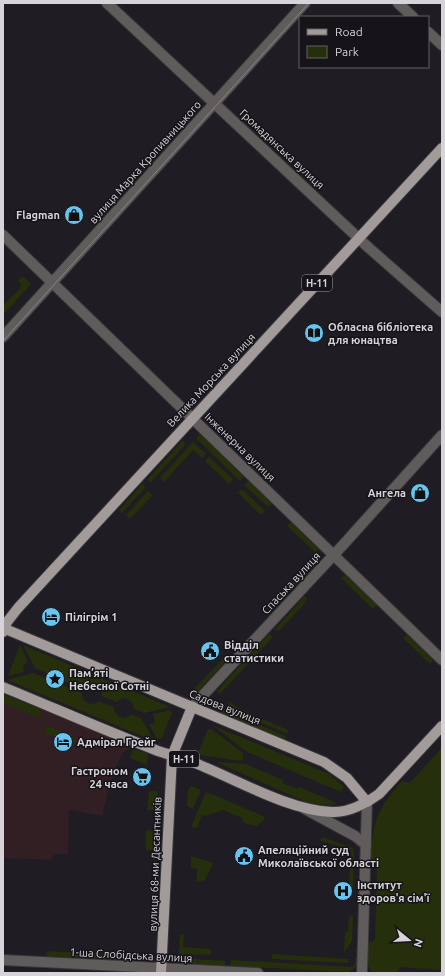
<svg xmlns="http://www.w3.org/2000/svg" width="445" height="976" font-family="Ubuntu,sans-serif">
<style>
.commercial{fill:#321f23}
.green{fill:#262f0b}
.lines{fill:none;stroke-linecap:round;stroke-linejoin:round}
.minor-casing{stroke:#39373c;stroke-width:12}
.major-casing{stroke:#39373c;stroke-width:12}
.minor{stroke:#605c5c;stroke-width:10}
.major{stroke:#a39b9a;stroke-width:10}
.tram{stroke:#868489;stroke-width:1}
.labels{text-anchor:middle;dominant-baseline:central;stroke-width:3;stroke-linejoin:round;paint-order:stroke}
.shield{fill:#161419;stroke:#9c9a9f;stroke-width:1}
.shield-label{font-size:10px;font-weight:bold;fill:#d6d4d8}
.street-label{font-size:11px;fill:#d6d4d8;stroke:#161419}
.poi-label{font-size:11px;font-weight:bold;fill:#d6d4d8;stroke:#161419;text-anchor:start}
</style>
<rect width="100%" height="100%" fill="#1f1d23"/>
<path class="commercial" d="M3,694L136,749L126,750L121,755L111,780L102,816L69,810L68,854H55L51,860L3,858Z"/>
<g class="green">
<path d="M22,276L31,284L3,315V305L20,289L21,284L18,281Z"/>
<path d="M200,434L244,477L240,481L196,438Z"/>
<path d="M183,440L185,445L151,482L147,480Z"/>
<path d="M193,442L206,454L202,458L193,450L164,482L160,478Z"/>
<path d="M209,457L233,479L229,484L205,461Z"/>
<path d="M249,481L272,504L268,507L244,485Z"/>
<path d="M143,483L145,488L122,513L119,510Z"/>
<path d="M242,489L265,511L261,515L238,493Z"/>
<path d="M148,491L153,495L130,519L126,515Z"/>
<path d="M291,522L319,550L315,552L287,526Z"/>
<path d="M306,568L309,571L277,605L272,604Z"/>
<path d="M345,575L377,605L373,609L341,578Z"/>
<path d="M305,596L307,599L305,603L279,631L274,630Z"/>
<path d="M269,634L273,637L220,694L217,691Z"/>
<path d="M407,635L433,660L430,664L403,638Z"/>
<path d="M20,645L28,662L23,666L24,672L8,676Z"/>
<path d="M23,645L170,707L144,713L134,709C133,702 129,698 122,698L116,702L102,696C101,689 98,685 90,684L84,688L64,681C64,670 55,666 47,673L35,668Z"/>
<path d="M223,659L225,662L196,693L193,690Z"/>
<path d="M33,673L45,678C46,688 55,692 62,685L82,693C82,703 91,707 99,701L114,707C114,714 119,718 126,718L131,714L141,718L154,741L7,680Z"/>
<path d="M3,694L39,709L41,713L40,718L3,703Z"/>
<path d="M230,702C246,714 269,721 288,730L287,734L226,707Z"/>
<path d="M170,710L172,713L162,738L157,739L149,724H153L155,721L153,714Z"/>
<path d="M223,710L286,736L285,740L221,713Z"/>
<path d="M47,725L77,739L75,744L53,734L52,736L44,733Z"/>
<path d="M212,725L329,774L344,787L341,792L247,752Z"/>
<path d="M208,729H211L243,753V759L241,761L201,755L199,751Z"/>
<path d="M442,748V970L400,967L397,973H376L371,971L368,965V942L375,940L377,863L370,859C374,821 376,810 402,781L410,783Z"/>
<path d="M133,749L148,754L147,765L130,758Z"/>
<path d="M216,762L246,764L283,780L282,783L298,789L299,787L337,803L334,805L311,804Z"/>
<path d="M191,786L201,790L193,809L187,806L188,790Z"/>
<path d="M149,791H158L157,810H147Z"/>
<path d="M206,792L214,795L213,797L214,795L265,817L262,822L256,826L244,823L242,818L223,810L205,816L202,815L197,828L191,827Z"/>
<path d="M146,830L157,832L156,850H146Z"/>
<path d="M322,837L353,848L354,856L353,889L349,888L351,850L321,841Z"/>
<path d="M191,856L213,863L205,880L197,882V869L191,868Z"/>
<path d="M349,915L353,916L352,941L344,953L345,932H348Z"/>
<path d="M180,934L184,935L183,947L211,949V955L179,954Z"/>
<path d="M47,951L84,953V958L46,956Z"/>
<path d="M88,953L118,955V960L87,958Z"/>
<path d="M272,954L348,959V963L272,959Z"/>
<path d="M179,958L225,961V966L179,963Z"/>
<path d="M355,959H357V966L349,972L230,966L231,960L351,967L355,964Z"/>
</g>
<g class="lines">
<defs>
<g id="minor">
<path d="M107,3L369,248L442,312"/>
<path d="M398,3L413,17"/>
<path d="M428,32L442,45"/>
<path d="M3,235L442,660"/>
<path d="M3,337L305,3"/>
<path d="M192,707L343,545L442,435"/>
<path d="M305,809L355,836L366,845"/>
<path d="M3,960L258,973"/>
<path d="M362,973L367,802"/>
</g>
<g id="major">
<path d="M3,628L324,762L347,778L367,802"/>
<path d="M3,632L7,622L18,608L442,148"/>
<path d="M3,687C54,708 106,731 158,751C170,755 183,758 195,763C235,779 290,811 332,812C348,813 367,803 379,794L442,726"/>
<path d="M161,973L172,756L192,707"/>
</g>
</defs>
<use href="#minor" class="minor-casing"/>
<use href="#major" class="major-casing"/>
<use href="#minor" class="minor"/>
<use href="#major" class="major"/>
<path class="tram" d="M3,341L309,3"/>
</g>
<defs>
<symbol id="shop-disc" viewBox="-11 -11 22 22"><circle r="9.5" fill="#66c4ef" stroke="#161419"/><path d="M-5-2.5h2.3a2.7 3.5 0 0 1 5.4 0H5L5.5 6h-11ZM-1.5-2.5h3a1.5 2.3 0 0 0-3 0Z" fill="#111"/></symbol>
<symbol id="library-disc" viewBox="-11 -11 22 22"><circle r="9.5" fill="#66c4ef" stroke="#161419"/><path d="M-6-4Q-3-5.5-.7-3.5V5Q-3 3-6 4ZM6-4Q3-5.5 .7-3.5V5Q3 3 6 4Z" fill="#111"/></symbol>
<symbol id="hotel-disc" viewBox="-11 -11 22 22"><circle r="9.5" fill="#66c4ef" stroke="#161419"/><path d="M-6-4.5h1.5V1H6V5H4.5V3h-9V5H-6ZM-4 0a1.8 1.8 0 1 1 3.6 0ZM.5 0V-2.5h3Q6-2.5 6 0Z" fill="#111"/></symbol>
<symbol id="civic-disc" viewBox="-11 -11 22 22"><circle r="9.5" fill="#66c4ef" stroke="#161419"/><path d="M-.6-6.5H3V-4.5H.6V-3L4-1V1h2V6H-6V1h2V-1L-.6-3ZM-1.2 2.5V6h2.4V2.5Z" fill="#111"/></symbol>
<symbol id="sight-disc" viewBox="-11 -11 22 22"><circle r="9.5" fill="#66c4ef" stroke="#161419"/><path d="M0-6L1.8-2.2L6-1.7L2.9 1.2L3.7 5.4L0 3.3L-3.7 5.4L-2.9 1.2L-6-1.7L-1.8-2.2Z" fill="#111"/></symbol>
<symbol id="supermarket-disc" viewBox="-11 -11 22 22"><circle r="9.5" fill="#66c4ef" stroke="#161419"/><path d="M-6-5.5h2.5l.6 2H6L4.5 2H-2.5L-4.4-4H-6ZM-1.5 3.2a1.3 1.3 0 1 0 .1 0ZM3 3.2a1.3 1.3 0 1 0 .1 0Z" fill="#111"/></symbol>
<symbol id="hospital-disc" viewBox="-11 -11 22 22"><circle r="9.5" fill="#66c4ef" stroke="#161419"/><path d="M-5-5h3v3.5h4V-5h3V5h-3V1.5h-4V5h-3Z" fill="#111"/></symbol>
</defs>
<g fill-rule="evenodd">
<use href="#shop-disc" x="63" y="204" width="22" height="22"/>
<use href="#library-disc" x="303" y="322" width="22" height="22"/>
<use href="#shop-disc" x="409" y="482" width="22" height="22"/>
<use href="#hotel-disc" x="40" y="606" width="22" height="22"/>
<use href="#civic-disc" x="199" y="640" width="22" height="22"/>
<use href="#sight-disc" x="44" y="668" width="22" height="22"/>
<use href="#hotel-disc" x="52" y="731" width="22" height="22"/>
<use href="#supermarket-disc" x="131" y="766" width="22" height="22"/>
<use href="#civic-disc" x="233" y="845" width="22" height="22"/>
<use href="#hospital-disc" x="332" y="880" width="22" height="22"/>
</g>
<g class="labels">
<g class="shield">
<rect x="302" y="275" width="30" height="16" rx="3"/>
<rect x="169" y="751" width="30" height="16" rx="3"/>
</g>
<g class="shield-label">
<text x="317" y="283">Н-11</text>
<text x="184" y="759">Н-11</text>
</g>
<g class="street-label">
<text transform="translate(282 149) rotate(43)">Громадянська вулиця</text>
<text transform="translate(145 162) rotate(-48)">вулиця Марка Кропивницького</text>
<text transform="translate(211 380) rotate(-47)">Велика Морська вулиця</text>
<text transform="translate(240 447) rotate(44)">Інженерна вулиця</text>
<text transform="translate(291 583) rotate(-47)">Спаська вулиця</text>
<text transform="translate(225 707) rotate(22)">Садова вулиця</text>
<text transform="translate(155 864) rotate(-88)">вулиця 68-ми Десантників</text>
<text transform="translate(131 955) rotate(3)">1-ша Слобідська вулиця</text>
</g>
<g class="poi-label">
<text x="60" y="215" text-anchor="end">Flagman</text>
<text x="328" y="327">Обласна бібліотека<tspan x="328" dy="13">для юнацтва</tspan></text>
<text x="406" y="493" text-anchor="end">Ангела</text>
<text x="65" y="617">Пілігрім 1</text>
<text x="224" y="645">Відділ<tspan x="224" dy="13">статистики</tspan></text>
<text x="69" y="673">Пам’яті<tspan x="69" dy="13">Небесної Сотні</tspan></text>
<text x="77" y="742">Адмірал Грейг</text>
<text x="128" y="771" text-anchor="end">Гастроном<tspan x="128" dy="13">24 часа</tspan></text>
<text x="258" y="850">Апеляційний суд<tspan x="258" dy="13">Миколаївської області</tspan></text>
<text x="357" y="885">Інститут<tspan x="357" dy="13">здоров'я сім'ї</tspan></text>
</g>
</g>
<rect width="445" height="976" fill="none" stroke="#d6d4d8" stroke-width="8"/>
<rect x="299" y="16" width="130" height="52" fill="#161419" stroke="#636165"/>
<rect x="307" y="29" width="20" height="6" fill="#a39b9a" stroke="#636165"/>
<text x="335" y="36" font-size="12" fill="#d6d4d8">Road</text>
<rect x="307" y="46" width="20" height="12" fill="#262f0b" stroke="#636165"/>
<text x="335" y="56" font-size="12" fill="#d6d4d8">Park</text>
<g transform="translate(409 940) rotate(108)" stroke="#161419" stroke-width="3" paint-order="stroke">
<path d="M0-3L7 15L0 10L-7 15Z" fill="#d6d4d8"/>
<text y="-6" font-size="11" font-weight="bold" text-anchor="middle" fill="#d6d4d8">N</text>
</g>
</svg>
